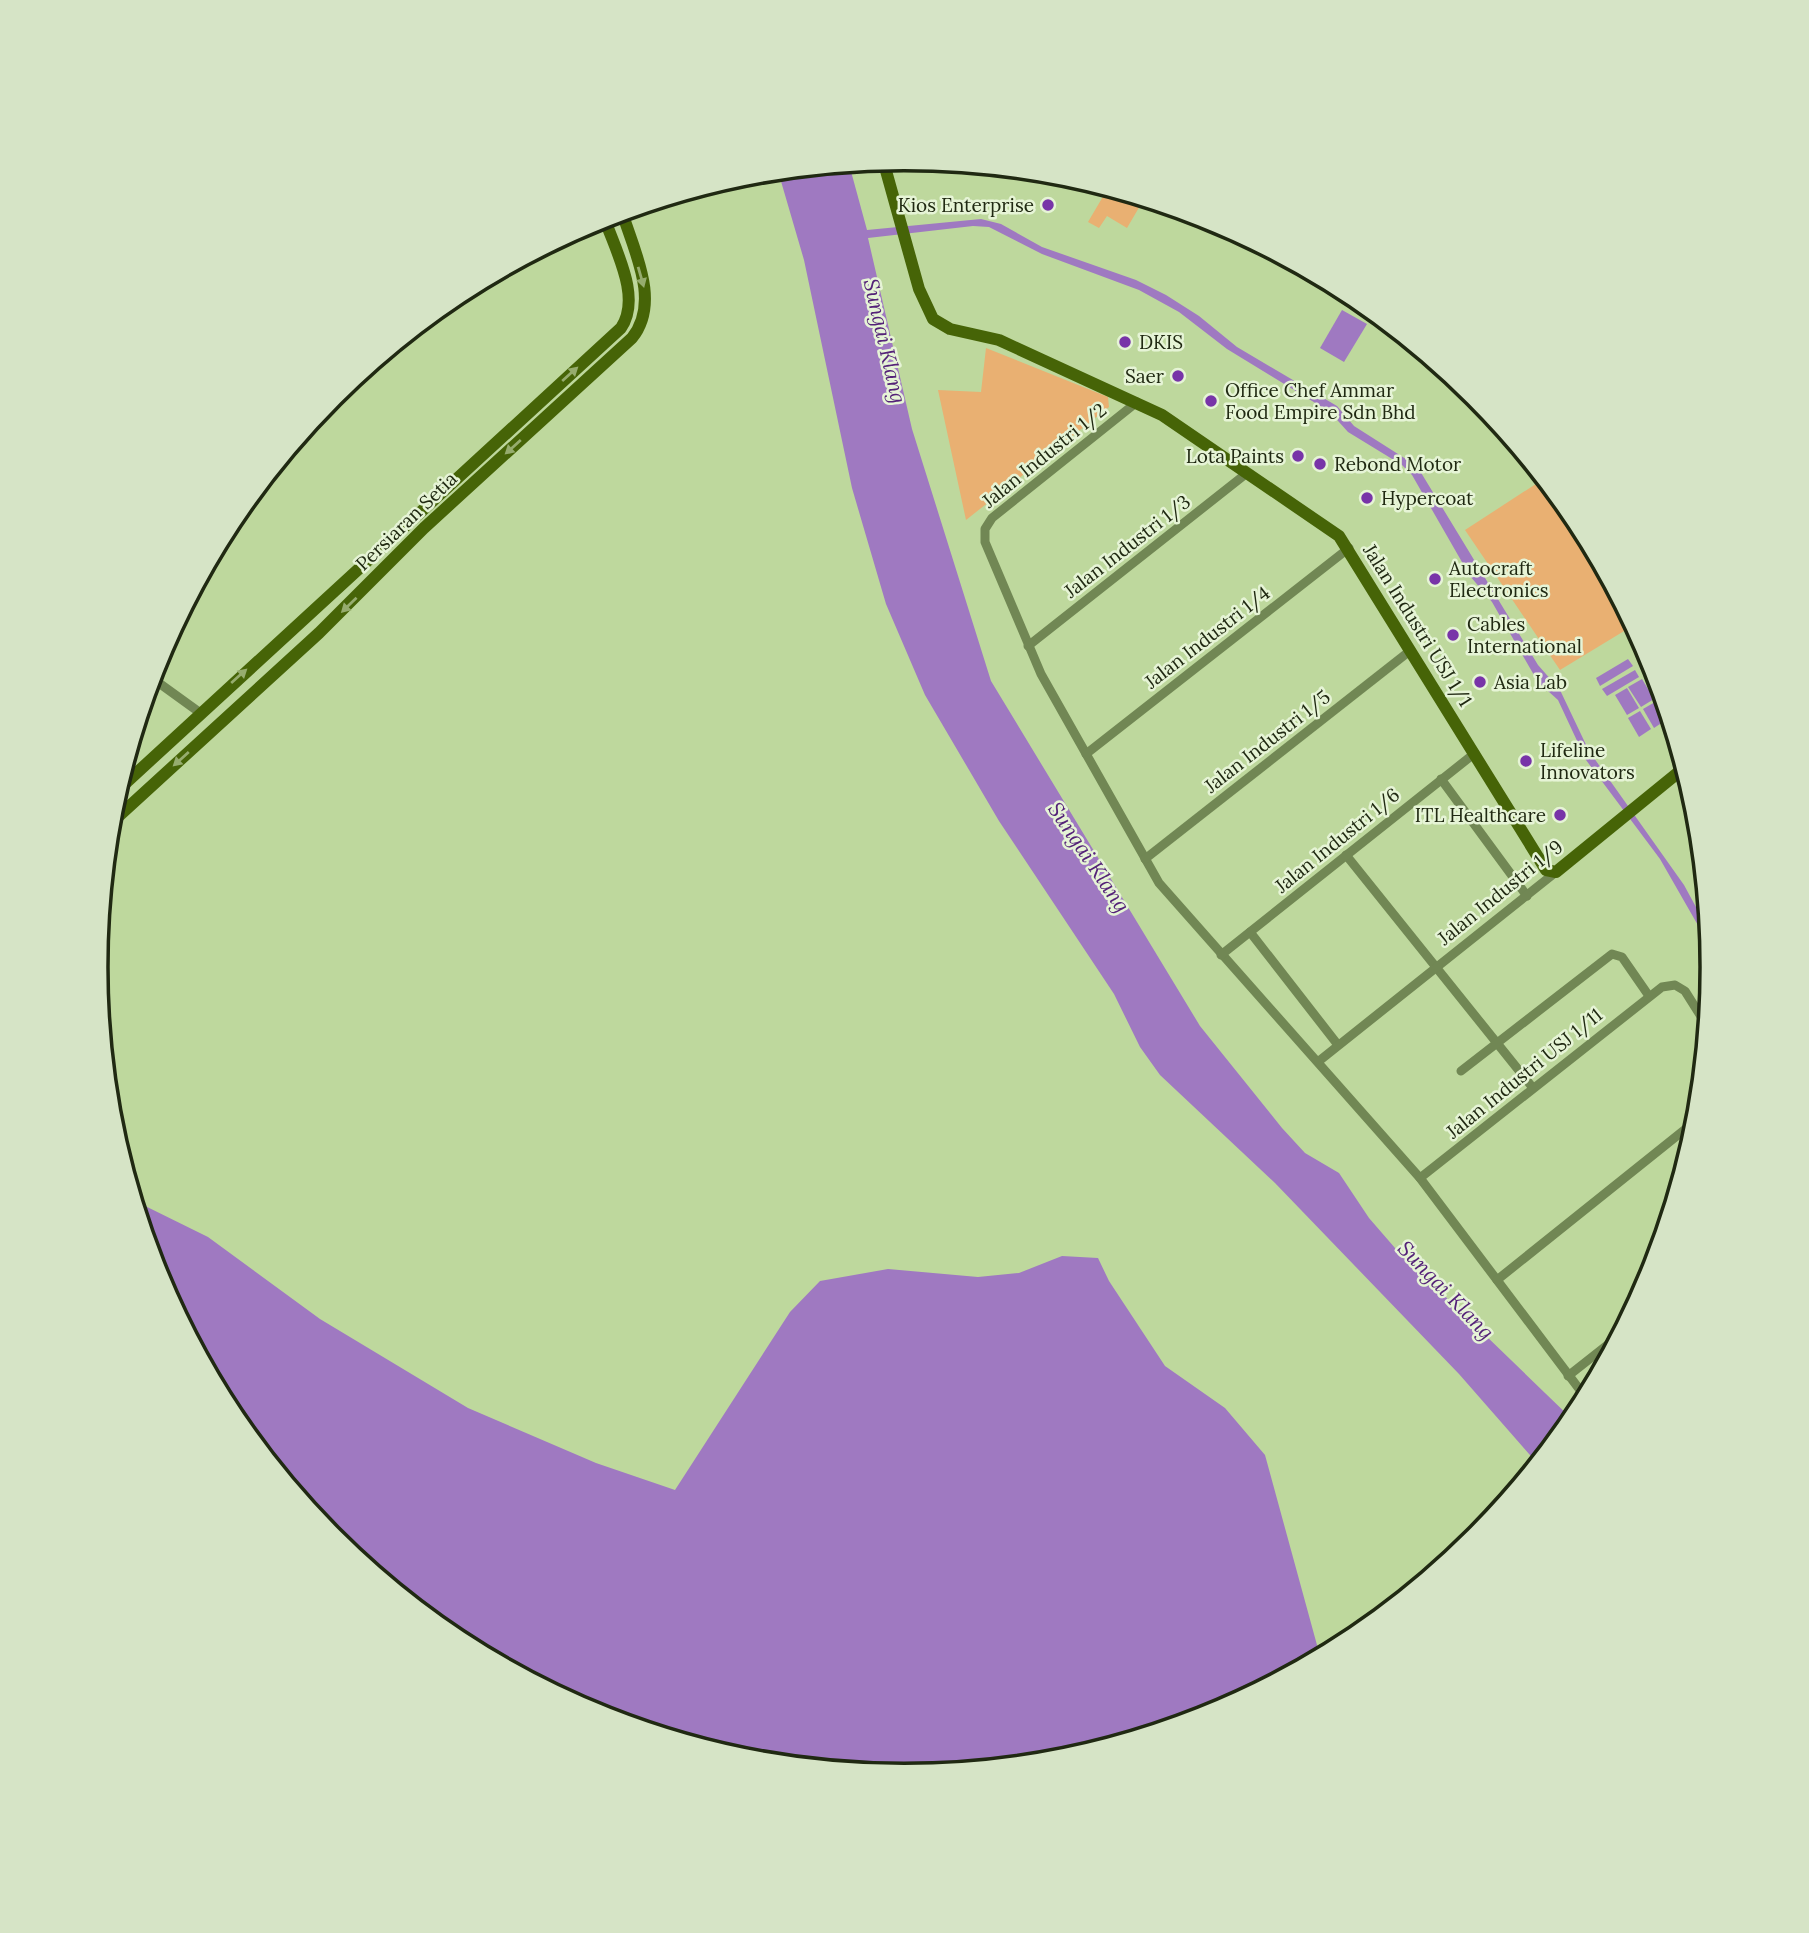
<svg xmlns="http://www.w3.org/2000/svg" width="1809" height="1933" font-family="Lora,serif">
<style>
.green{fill:#e9b072}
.water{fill:#9f79c1}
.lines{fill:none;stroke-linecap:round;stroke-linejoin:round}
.street{stroke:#718754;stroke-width:9}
.secondary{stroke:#466407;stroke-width:12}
.oneway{fill:#96ac6e}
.poi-dot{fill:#7834a8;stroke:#e6f4d6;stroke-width:2.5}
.labels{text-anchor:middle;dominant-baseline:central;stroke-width:5;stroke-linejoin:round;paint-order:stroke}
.poi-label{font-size:19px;fill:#202912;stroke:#e6f4d6;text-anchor:start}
.street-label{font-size:19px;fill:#202912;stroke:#e6f4d6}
.water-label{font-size:21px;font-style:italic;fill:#542278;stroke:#e6f4d6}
.rim{fill:none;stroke:#202912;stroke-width:3.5}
</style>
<rect width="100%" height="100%" fill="#bed89d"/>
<g class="green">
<path d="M1108,188L1144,199L1127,228L1107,216L1099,228L1088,222Z"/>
<path d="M986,348L1108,397L1109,407L966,520L938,390L981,392Z"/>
<path d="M1545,478L1577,518L1634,625L1560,670L1465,530Z"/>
</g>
<g class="water">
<path d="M849,164L867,230L981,219L1001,224L1042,247L1136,280L1166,295L1199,316L1237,347L1337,406L1354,426L1409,461L1420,471L1538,665L1560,690L1589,751L1684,885L1709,931L1711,948L1660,859L1586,760L1558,700L1538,682L1492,602L1470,576L1412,475L1402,465L1348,432L1330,412L1227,349L1179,312L1139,290L1042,254L989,227L973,226L868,238L912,429L991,681L1200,1026L1282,1128L1305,1153L1339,1173L1369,1218L1395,1248L1573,1420L1537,1463L1459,1374L1275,1183L1160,1075L1140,1047L1114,994L999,821L925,695L886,604L852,488L804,260L778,171Z"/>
<path d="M1342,310L1367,324L1344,362L1320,348Z"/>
<path d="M1628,659L1633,666L1600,686L1596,678Z"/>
<path d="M1635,670L1639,677L1607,696L1602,689Z"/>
<path d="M1642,679L1654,699L1641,707L1628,687Z"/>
<path d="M1627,688L1639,708L1627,715L1615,695Z"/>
<path d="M1655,702L1666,720L1654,728L1643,709Z"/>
<path d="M1640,711L1651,729L1639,737L1628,718Z"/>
<path d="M135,1201L208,1237L320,1319L468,1408L596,1463L675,1490L790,1312L820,1281L888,1269L978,1277L1019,1273L1062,1256L1098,1258L1109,1281L1165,1366L1225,1408L1265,1455L1320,1656L1213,1713L1062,1759L904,1775L746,1759L595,1713L455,1638L333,1538L232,1415L158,1275Z"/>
</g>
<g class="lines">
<g class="street">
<path d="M1137,402L992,518L985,529V542L1041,674L1159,883L1420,1178L1586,1398"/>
<path d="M223,536L232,525L231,521"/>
<path d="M1028,646L1247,473"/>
<path d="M152,678L199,712"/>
<path d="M1086,754L1349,548"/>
<path d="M1441,779L1527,896"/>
<path d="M1346,855L1533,1088"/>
<path d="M1145,859L1411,650"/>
<path d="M1250,932L1338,1045"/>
<path d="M1221,955L1475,753"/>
<path d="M1319,1061L1556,872"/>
<path d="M1461,1071L1612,954L1622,957L1649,996"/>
<path d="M1420,1178L1662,987L1675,985L1685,991L1707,1026"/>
<path d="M1497,1280L1698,1119"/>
<path d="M1568,1376L1620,1335"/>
</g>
<g class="secondary">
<path d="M883,160L919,289L933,319L950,329L999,340L1162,415L1339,536L1546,870L1556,872L1685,767"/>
<path d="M118,790L621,328C642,297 615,250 604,217"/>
<path d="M110,824L319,633L424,528L632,338C661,302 634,251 622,212"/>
</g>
</g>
<defs><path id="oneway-solid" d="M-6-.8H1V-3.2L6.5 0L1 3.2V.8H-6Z" transform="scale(1.75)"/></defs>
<g class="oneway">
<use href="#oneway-solid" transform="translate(641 277) rotate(74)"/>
<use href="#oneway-solid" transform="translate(570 374) rotate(-42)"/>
<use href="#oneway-solid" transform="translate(513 447) rotate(138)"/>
<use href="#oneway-solid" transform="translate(349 605) rotate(136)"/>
<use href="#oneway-solid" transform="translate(239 676) rotate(-42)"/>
<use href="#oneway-solid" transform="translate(181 759) rotate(138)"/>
</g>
<g class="poi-dot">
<circle cx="1048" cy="205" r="7"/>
<circle cx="1125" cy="342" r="7"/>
<circle cx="1178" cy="376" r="7"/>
<circle cx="1211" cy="401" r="7"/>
<circle cx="1298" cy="456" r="7"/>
<circle cx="1320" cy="464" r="7"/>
<circle cx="1367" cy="498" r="7"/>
<circle cx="1435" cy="579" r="7"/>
<circle cx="1453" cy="635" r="7"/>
<circle cx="1480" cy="682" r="7"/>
<circle cx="1526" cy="761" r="7"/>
<circle cx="1560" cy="815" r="7"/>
</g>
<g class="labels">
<g class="poi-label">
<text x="1034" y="205" text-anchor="end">Kios Enterprise</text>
<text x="1139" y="342">DKIS</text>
<text x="1164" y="376" text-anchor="end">Saer</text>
<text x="1225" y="390">Office Chef Ammar<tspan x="1225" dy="22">Food Empire Sdn Bhd</tspan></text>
<text x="1284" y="456" text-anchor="end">Lota Paints</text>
<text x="1334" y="464">Rebond Motor</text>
<text x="1381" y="498">Hypercoat</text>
<text x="1449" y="568">Autocraft<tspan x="1449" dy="22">Electronics</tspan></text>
<text x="1467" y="624">Cables<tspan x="1467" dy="22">International</tspan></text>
<text x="1494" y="682">Asia Lab</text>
<text x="1540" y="750">Lifeline<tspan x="1540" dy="22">Innovators</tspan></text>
<text x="1546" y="815" text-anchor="end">ITL Healthcare</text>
</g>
<g class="street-label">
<text transform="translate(1044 455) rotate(-39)">Jalan Industri 1/2</text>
<text transform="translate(406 521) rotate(-44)">Persiaran Setia</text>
<text transform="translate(1127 546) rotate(-38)">Jalan Industri 1/3</text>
<text transform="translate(1418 625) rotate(58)">Jalan Industri USJ 1/1</text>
<text transform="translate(1207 637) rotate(-38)">Jalan Industri 1/4</text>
<text transform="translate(1267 741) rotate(-38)">Jalan Industri 1/5</text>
<text transform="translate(1337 840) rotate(-39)">Jalan Industri 1/6</text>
<text transform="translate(1500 892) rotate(-39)">Jalan Industri 1/9</text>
<text transform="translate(1524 1073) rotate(-39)">Jalan Industri USJ 1/11</text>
</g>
<g class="water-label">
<text transform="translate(885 341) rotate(77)">Sungai Klang</text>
<text transform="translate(1089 857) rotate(56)">Sungai Klang</text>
<text transform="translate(1446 1290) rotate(46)">Sungai Klang</text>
</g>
</g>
<path d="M0 0H1809V1933H0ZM108 967a796 796 0 1 1 1592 0a796 796 0 1 1-1592 0Z" fill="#d6e4c6" fill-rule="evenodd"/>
<path class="rim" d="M108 967a796 796 0 1 1 1592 0a796 796 0 1 1-1592 0Z"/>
</svg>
